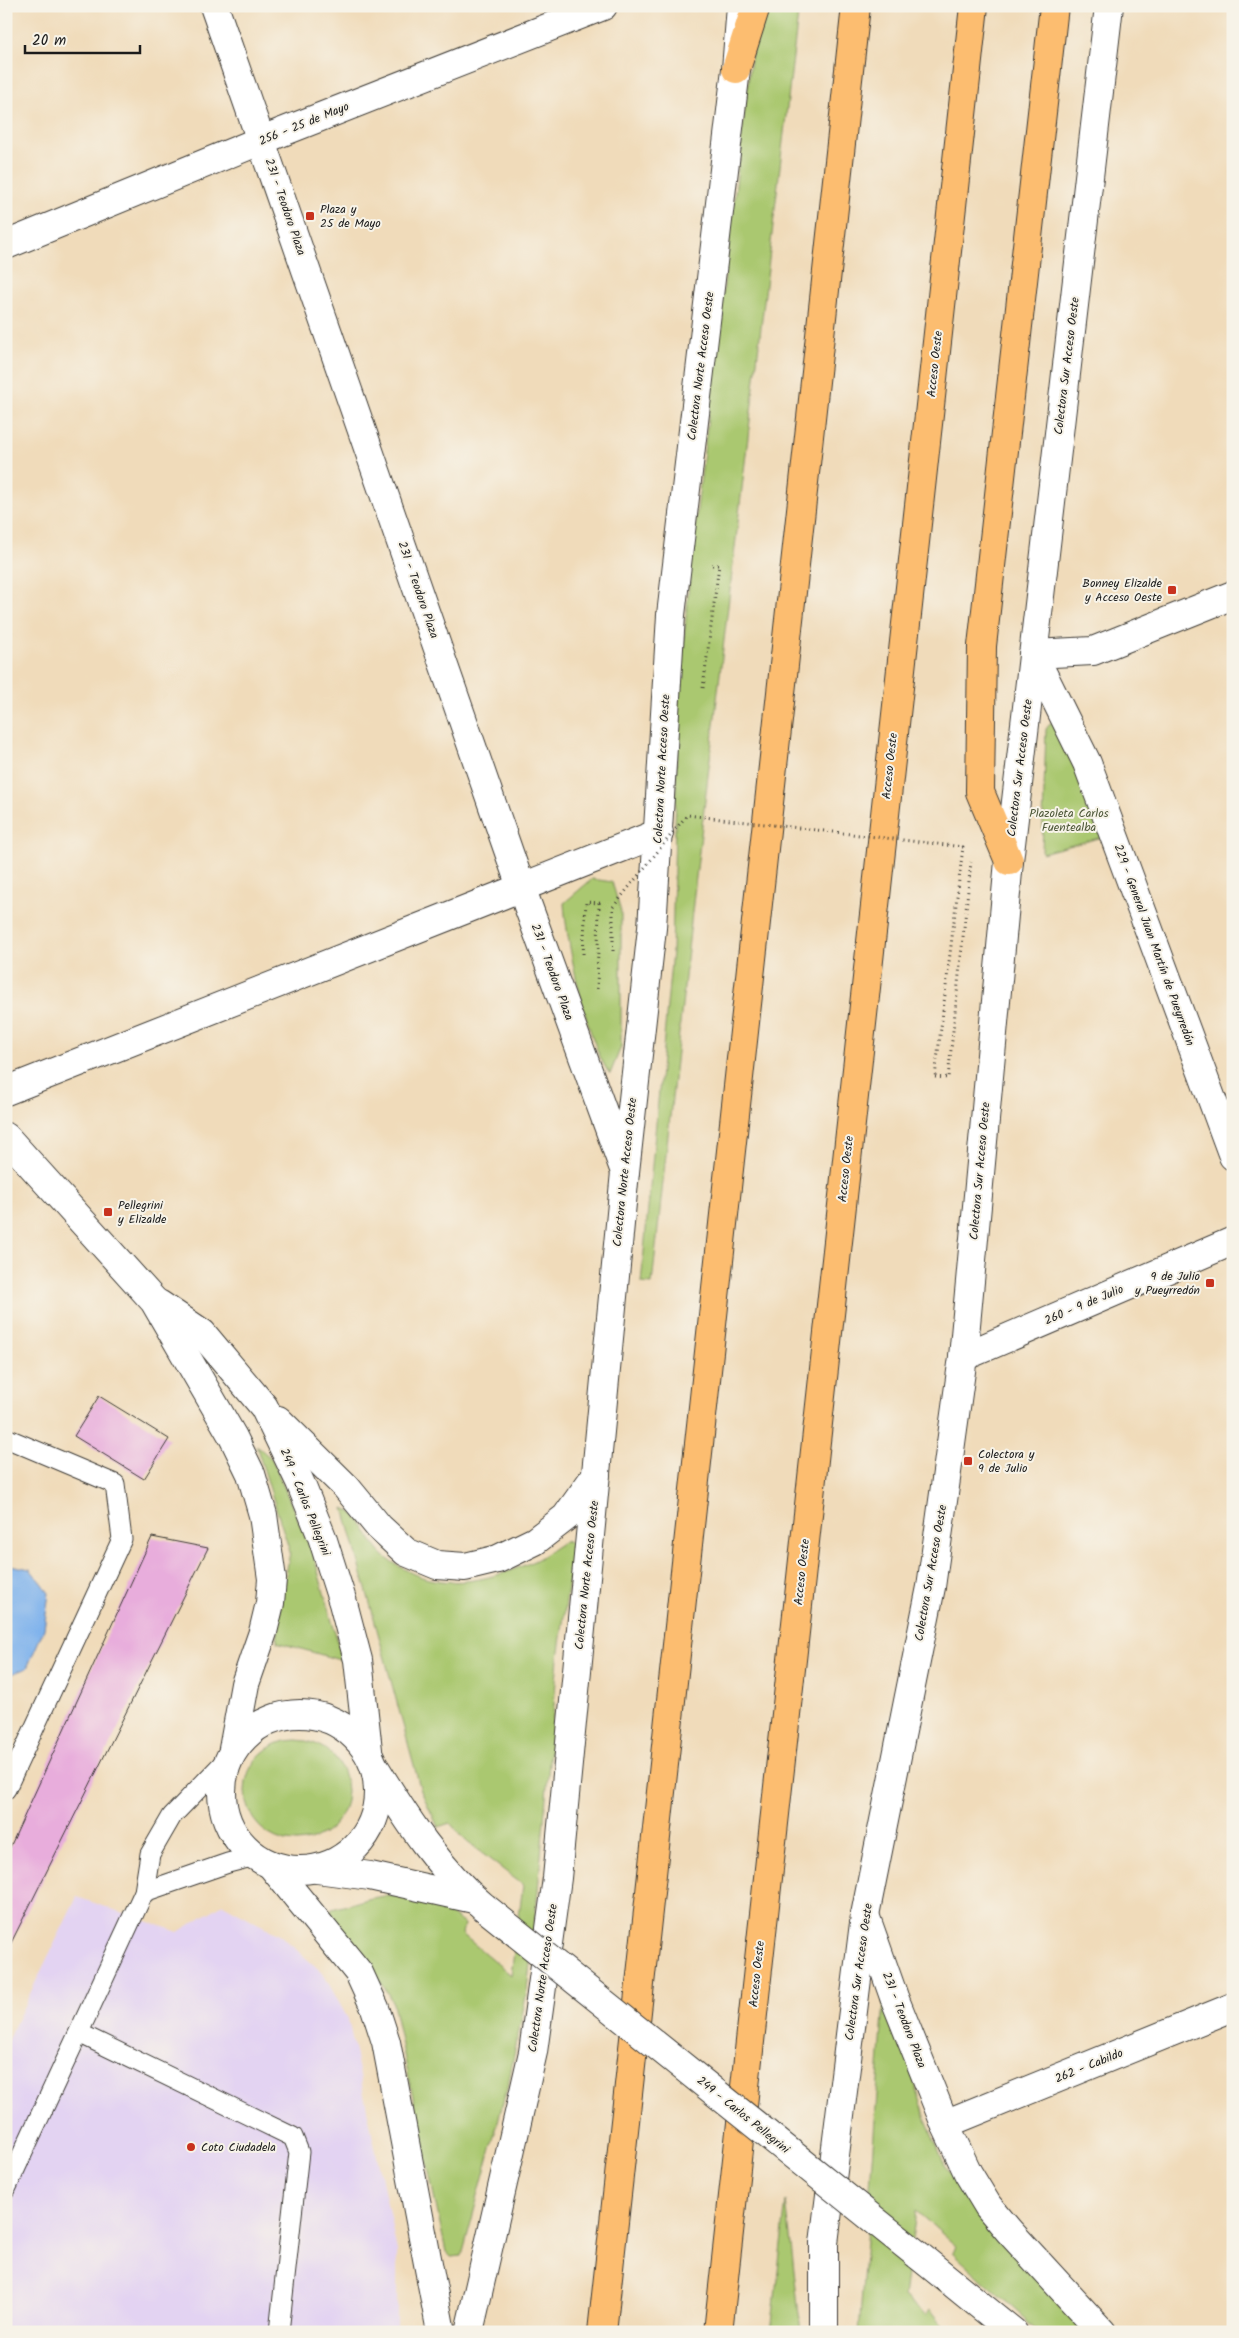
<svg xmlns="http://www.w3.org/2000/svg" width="1239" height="2338" font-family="Kalam,sans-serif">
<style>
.built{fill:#e3d3f2}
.green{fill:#aac86f;stroke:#637246}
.water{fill:#7fb2ec;stroke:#4e6784}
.building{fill:#e8addc}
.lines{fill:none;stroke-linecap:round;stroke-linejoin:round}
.service-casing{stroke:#3c3934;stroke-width:21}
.minor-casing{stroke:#3c3934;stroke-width:30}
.tertiary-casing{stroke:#3c3934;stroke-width:30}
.motorway-casing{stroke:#3c3934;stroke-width:30}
.path{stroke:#3c3934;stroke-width:3;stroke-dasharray:1 4;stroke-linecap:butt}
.service{stroke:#fff;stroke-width:19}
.minor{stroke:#fff;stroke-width:28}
.tertiary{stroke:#fff;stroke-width:28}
.motorway{stroke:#fcbd6f;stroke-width:28}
.tertiary-bridge-casing{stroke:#3c3934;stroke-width:30;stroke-linecap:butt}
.path-bridge{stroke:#3c3934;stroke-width:3;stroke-dasharray:1 4;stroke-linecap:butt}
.tertiary-bridge{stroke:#fff;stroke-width:28}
.poi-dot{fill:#c8321e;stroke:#f7f3e8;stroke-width:2}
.labels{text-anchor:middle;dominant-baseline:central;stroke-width:4;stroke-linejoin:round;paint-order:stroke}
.street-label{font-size:12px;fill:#1c1c1c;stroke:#f7f3e8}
.poi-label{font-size:12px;fill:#1c1c1c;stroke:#f7f3e8;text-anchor:start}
.park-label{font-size:12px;fill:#4e5839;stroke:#f7f3e8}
</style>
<rect width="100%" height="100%" fill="#f7f3e8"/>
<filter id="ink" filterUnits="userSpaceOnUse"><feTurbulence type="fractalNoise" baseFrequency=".02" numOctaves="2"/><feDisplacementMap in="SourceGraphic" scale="10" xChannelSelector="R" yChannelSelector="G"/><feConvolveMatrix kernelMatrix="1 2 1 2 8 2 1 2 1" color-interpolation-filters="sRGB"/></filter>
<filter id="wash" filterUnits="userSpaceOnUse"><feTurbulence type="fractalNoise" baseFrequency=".0096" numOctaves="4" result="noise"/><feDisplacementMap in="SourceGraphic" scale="20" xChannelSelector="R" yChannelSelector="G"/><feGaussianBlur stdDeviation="1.12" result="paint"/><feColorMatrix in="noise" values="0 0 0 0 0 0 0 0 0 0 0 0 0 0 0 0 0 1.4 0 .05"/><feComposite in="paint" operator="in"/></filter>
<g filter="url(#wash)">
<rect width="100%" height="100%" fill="#f0dbba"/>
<path class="built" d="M77,1897L178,1932L223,1904L281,1936L323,1973L348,2019L397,2251V2332H6V2043Z"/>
<g class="green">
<path d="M764,6H799L694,894L652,1284L641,1283L672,952L678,706L691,560L753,42Z"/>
<path d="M1055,718L1103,837L1042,853L1046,729Z"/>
<path d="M592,879L612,882L621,912V1047L610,1074C588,1047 566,940 564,903Z"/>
<path d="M256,1445L272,1459L314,1557L343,1661L277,1642L282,1597L290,1552Z"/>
<path d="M344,1508C363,1515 366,1536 379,1551C386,1559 395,1564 404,1569C444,1593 496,1579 536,1560C546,1555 560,1542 568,1541L572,1545L573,1552L558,1658L538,1890L527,1991L509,2080L462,2256L451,2257L446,2252L393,2003C375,1970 356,1943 328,1918L332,1909C350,1905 371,1896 389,1896C417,1895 443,1907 464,1924L462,1934L511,1975L523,1885L466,1841L450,1823L438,1827L421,1791Z"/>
<circle cx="296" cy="1791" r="51"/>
<path d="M885,1988L927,2122L944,2163L970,2205L1087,2332H1039L953,2253L956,2246L916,2211L904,2296L926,2315L930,2309L949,2332H859Z"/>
<path d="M786,2201L801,2332H771Z"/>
</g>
<path class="water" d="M10,1565L30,1569L49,1593L44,1629L27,1668L6,1676V1569Z"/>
<g id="blocks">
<g class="building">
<path d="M99,1396L169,1439L144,1479L74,1436Z"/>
<path d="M152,1537L208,1548L6,1953V1856Z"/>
</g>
</g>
</g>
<g filter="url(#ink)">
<use href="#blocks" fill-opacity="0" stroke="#3c3934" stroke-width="1"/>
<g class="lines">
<defs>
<g id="service">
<path d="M6,1438L115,1484L122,1539L6,1789"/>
<path d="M144,1892L228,1863L255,1856"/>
<path d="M79,2033L293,2137L299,2152L279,2332"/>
<path d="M6,2189L144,1892L150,1854L172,1816L228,1758"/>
</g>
<g id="minor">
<path d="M214,6L521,887L625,1172"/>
<path d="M6,245L262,140L603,6"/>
<path d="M1233,595L1093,651L1033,654L1087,763L1233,1156"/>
<path d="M6,1091L659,833"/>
<path d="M963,1357L1233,1241"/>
<path d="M865,1915L894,1997L945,2124L968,2173L988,2206L1009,2231L1102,2332"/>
<path d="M945,2124L1233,2007"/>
</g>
<g id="tertiary">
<path d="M6,1137L154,1301L233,1437L251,1474L263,1515L272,1579L270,1603L263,1632L245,1684L233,1749"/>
<path d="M159,1304L202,1333L264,1407L300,1482L322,1537L343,1603L358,1660L368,1750"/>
<path d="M278,1420L346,1487L379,1527L406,1552L437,1565L465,1567L498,1559L535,1541L566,1517L596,1475"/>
<circle cx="300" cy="1792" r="78"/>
<path d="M376,1769C406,1818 439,1870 484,1907"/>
<path d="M271,1865L359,1973L375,2008L386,2042L441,2332"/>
<path d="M317,1869L370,1876L474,1899"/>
<path d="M918,2255L1013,2332"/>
<path d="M469,2332L533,2052L557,1878L625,1172L652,928L671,615L736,69L741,6"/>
<path d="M824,2332V2243L865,1915L931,1587L963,1357L1009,861L1109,6"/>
</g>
<g id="motorway">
<path d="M736,69L756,6"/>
<path d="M1009,861L980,792L982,646L1054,6"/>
<path d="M602,2332L856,6"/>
<path d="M718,2332L974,6"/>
</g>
</defs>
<use href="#service" class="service-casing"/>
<use href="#minor" class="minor-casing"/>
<use href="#tertiary" class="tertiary-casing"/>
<use href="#motorway" class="motorway-casing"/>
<g class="path">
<path d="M703,688L719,565H712"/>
<path d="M613,951V907"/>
<path d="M583,954L586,902L599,903L597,991"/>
<path d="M935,1077L948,1078L971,862"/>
</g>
<use href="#service" class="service"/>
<use href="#minor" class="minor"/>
<use href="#tertiary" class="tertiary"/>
<use href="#motorway" class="motorway"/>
<defs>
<path id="tertiary-bridge" d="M484,1907L918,2255"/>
</defs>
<use href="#tertiary-bridge" class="tertiary-bridge-casing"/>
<path class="path-bridge" d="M613,907L687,815L963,847L935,1077"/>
<use href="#tertiary-bridge" class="tertiary-bridge"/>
</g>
</g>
<g class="poi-dot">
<rect x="305" y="211" width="10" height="10" rx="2.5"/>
<rect x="1167" y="585" width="10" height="10" rx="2.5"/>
<rect x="103" y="1207" width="10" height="10" rx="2.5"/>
<rect x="1205" y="1278" width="10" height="10" rx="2.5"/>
<rect x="963" y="1456" width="10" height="10" rx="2.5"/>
<circle cx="191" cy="2147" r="5"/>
</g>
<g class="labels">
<g class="street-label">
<text transform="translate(304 124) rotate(-22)">256 - 25 de Mayo</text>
<text transform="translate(285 207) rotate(71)">231 - Teodoro Plaza</text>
<text transform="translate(935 364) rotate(-84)">Acceso Oeste</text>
<text transform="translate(701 366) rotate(-83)">Colectora Norte Acceso Oeste</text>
<text transform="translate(1067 366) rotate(-83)">Colectora Sur Acceso Oeste</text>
<text transform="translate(418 590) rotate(71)">231 - Teodoro Plaza</text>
<text transform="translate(890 766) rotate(-84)">Acceso Oeste</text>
<text transform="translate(1020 768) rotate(-83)">Colectora Sur Acceso Oeste</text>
<text transform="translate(662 769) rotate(-87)">Colectora Norte Acceso Oeste</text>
<text transform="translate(1154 945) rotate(70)">229 - General Juan Martín de Pueyrredón</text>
<text transform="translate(552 972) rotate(70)">231 - Teodoro Plaza</text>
<text transform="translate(846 1169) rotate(-84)">Acceso Oeste</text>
<text transform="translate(980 1171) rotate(-85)">Colectora Sur Acceso Oeste</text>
<text transform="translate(625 1172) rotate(-84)">Colectora Norte Acceso Oeste</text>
<text transform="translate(1084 1305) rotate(-23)">260 - 9 de Julio</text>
<text transform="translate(305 1502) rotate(68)">249 - Carlos Pellegrini</text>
<text transform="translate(802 1572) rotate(-84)">Acceso Oeste</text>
<text transform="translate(931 1573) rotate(-80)">Colectora Sur Acceso Oeste</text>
<text transform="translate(587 1575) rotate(-84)">Colectora Norte Acceso Oeste</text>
<text transform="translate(859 1972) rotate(-82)">Colectora Sur Acceso Oeste</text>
<text transform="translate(757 1974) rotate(-84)">Acceso Oeste</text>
<text transform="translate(543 1978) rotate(-82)">Colectora Norte Acceso Oeste</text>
<text transform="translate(904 2020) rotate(69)">231 - Teodoro Plaza</text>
<text transform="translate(1089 2066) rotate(-22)">262 - Cabildo</text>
<text transform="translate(743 2115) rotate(39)">249 - Carlos Pellegrini</text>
</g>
<g class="poi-label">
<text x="320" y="209">Plaza y<tspan x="320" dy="14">25 de Mayo</tspan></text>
<text x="1162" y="583" text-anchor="end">Bonney Elizalde<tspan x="1162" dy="14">y Acceso Oeste</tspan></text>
<text x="118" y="1205">Pellegrini<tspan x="118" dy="14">y Elizalde</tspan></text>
<text x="1200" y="1276" text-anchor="end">9 de Julio<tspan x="1200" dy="14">y Pueyrredón</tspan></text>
<text x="978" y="1454">Colectora y<tspan x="978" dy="14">9 de Julio</tspan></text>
<text x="201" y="2147">Coto Ciudadela</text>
</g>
<g class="park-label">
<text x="1069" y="813">Plazoleta Carlos<tspan x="1069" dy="14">Fuentealba</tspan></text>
</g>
</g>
<rect width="1239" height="2338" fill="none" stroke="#f7f3e8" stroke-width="25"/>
<path d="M25 45v8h115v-8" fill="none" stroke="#1c1c1c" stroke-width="2.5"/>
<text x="32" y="45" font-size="15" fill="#1c1c1c" stroke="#f7f3e8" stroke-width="4" paint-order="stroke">20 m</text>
</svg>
